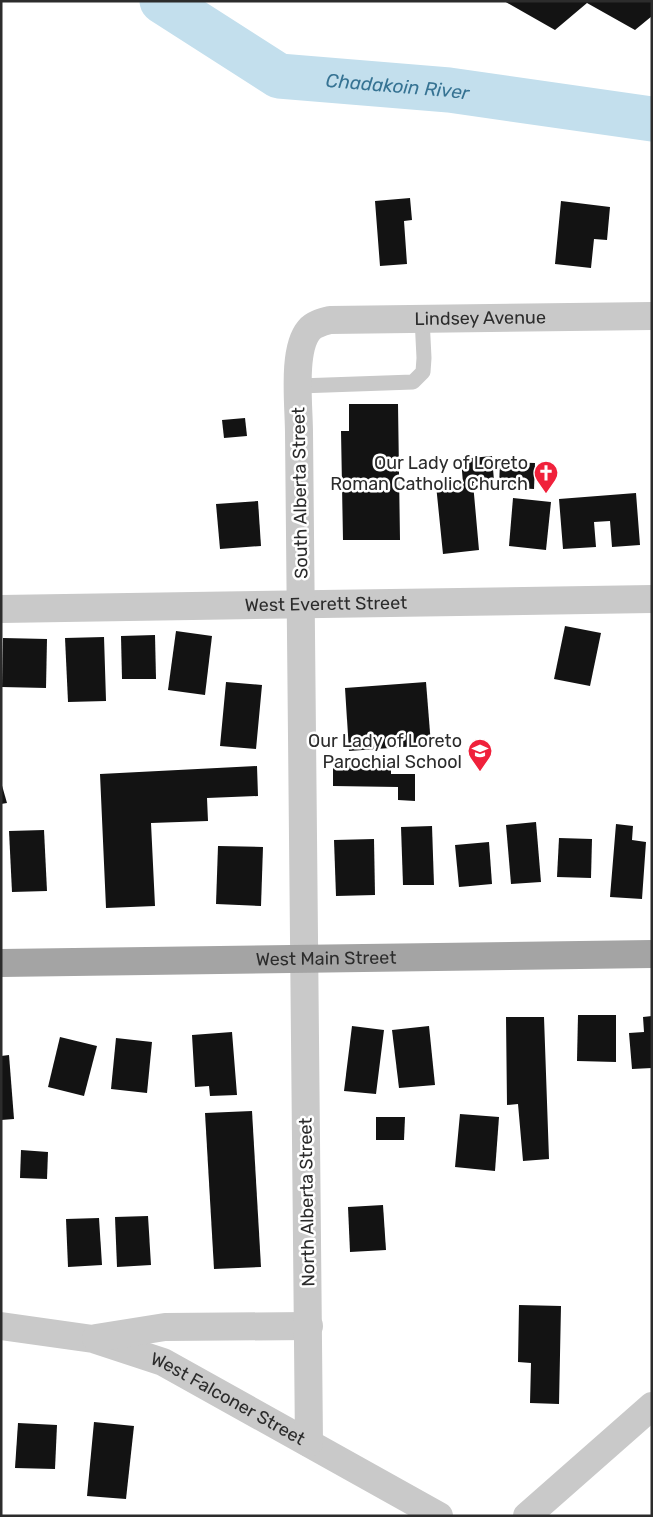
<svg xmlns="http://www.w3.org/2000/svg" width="653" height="1517" font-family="Rubik,sans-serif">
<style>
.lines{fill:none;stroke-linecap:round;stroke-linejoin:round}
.river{stroke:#c3dfed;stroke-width:45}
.building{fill:#131313}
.service{stroke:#c9c9c9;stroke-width:15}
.minor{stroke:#c9c9c9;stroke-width:28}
.primary{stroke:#a4a4a4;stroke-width:28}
.labels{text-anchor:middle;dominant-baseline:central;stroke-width:5;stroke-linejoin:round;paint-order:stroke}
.street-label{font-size:18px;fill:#2c2c2c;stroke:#fff}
.poi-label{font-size:18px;fill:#2c2c2c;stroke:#fff;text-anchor:end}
.water-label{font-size:19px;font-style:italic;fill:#367393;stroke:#fff}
</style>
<rect width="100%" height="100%" fill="#fff"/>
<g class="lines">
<path class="river" id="s1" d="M162,1L279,76L449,90L652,119"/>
</g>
<g class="building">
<path d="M504,1H652V16L635,30L587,3L555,30Z"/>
<path d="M410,198L412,220L404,221L407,264L380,266L375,201Z"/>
<path d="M561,201L610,207L607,240L594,239L591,268L555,264Z"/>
<path d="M349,404H398L400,540H343L341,431H349Z"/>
<path d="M245,418L247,436L224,438L222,420Z"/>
<path d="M492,456L494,481L473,483L479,550L443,554L436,485L463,483L461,459Z"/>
<path d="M500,462L535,463L534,489L499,487Z"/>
<path d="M636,493L640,545L612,547L610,521L594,522L596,547L563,549L559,499Z"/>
<path d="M513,498L551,502L546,550L509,546Z"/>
<path d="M258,501L261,546L220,549L216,504Z"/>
<path d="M565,626L601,633L590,686L554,679Z"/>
<path d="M176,631L212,636L205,695L168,690Z"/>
<path d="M155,635L156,679H122L121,636Z"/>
<path d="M104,637L106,701L68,702L65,638Z"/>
<path d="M3,638L47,639L46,688L2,687Z"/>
<path d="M226,682L262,685L256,749L220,746Z"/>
<path d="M426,682L431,745L349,751L345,688Z"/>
<path d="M333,759L391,760V774H415V801L398,800V787L333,786Z"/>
<path d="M257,766L258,796L207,798L208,821L151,823L155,906L106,908L100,774Z"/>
<path d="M1,782L7,803L1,804Z"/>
<path d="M536,822L541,882L511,884L506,825Z"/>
<path d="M616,824L633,826L632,840L646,842L642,899L610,897Z"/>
<path d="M432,826L434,885H403L401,827Z"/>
<path d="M44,830L47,891L12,892L9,831Z"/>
<path d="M559,838L592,839L591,878L557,877Z"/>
<path d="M374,839L375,895L336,896L334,840Z"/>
<path d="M489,842L492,884L459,887L455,845Z"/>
<path d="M218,846L263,847L261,906L216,904Z"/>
<path d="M578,1015H616V1062L577,1061Z"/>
<path d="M652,1016V1068L632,1069L629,1033L644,1032L643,1017Z"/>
<path d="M506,1017H544L549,1159L523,1161L518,1104L507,1105Z"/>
<path d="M352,1026L384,1030L376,1094L344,1091Z"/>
<path d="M429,1026L435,1085L399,1088L392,1030Z"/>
<path d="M232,1032L237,1095L210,1096L209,1086L195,1087L192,1035Z"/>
<path d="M60,1037L97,1046L84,1096L48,1087Z"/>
<path d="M116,1038L152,1042L147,1093L111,1089Z"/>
<path d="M9,1055L14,1119L1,1120V1056Z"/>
<path d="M252,1111L261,1267L214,1269L205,1113Z"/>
<path d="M460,1114L499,1117L495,1171L455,1167Z"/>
<path d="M376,1117H405L404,1140H376Z"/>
<path d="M21,1150L48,1152L47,1179L20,1178Z"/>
<path d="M383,1205L386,1250L350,1252L348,1207Z"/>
<path d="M148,1216L151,1265L117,1267L115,1217Z"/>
<path d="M99,1218L102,1265L68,1267L66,1219Z"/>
<path d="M519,1305L561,1306L559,1404L530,1403L531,1363L518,1362Z"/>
<path d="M94,1422L134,1426L126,1499L87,1496Z"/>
<path d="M18,1423L57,1425L55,1469L15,1468Z"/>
</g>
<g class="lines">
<path class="service" d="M299,386L413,382L423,372L424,358L422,318"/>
<g class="minor">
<path id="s2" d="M1,609L652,599"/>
<path id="s3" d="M1,1326L93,1339L163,1362L439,1516"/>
<path d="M96,1338L165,1327L309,1326"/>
<path id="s4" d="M309,1443L299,433C299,406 292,350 309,330C314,324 323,322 330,320L652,316"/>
<path d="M527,1516L652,1406"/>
</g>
<path class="primary" id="s5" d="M1,963L652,954"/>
</g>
<defs>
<symbol id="church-pin" viewBox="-11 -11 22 30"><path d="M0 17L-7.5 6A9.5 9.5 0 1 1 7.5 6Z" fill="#f0213b" stroke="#fff"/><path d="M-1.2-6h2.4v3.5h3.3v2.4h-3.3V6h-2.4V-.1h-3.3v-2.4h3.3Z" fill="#fff"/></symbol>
<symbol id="school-pin" viewBox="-11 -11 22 30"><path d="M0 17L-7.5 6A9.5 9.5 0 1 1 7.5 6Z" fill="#f0213b" stroke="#fff"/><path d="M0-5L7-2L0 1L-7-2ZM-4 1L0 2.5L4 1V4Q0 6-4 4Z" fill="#fff"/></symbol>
</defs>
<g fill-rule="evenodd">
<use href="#church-pin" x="532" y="459" width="28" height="38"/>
<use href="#school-pin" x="466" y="737" width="28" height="38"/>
</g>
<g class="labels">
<g class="street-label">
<text stroke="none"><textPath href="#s4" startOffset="1289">Lindsey Avenue</textPath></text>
<text transform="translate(300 493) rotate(-91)">South Alberta Street</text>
<text stroke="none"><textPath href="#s2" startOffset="325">West Everett Street</textPath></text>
<text stroke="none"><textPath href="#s5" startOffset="325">West Main Street</textPath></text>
<text transform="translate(307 1202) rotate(-91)">North Alberta Street</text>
<text stroke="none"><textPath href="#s3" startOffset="241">West Falconer Street</textPath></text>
</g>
<g class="poi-label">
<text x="528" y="463">Our Lady of Loreto<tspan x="528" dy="21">Roman Catholic Church</tspan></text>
<text x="462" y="741">Our Lady of Loreto<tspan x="462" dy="21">Parochial School</tspan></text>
</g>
<g class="water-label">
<text stroke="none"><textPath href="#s1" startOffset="258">Chadakoin River</textPath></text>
</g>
</g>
<rect width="653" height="1517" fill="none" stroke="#2c2c2c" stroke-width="5"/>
</svg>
